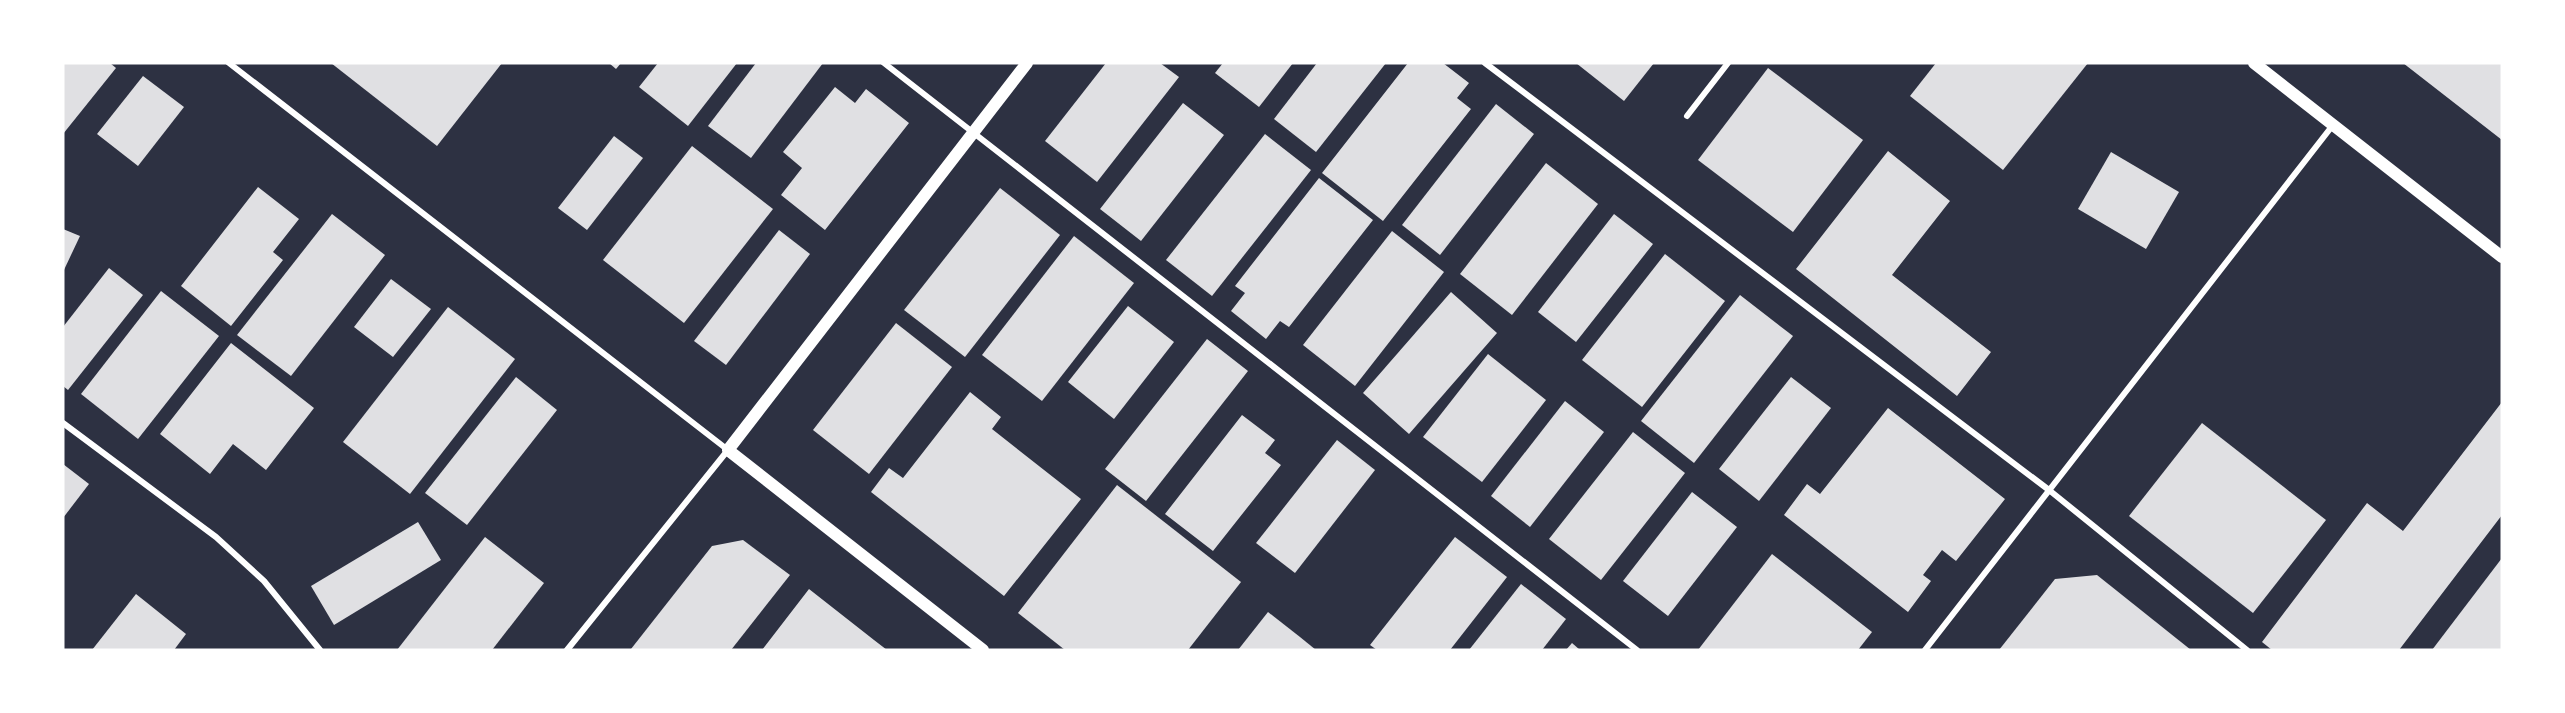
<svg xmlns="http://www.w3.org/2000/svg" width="2565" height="713" font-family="Signika,sans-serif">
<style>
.building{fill:#e0e0e3}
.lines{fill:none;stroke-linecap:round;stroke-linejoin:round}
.minor{stroke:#fff;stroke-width:6}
.secondary{stroke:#fff;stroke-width:12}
</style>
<rect width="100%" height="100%" fill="#2d3142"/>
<g class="building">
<path d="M63,63H110L116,68L63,134Z"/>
<path d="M331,63H502L437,146Z"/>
<path d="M609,63H621L616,69Z"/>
<path d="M658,63H737L688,126L639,87Z"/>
<path d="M756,63H823L751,158L708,126Z"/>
<path d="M1106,63H1160L1179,77L1097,182L1045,141Z"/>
<path d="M1223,63H1293L1259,107L1215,73Z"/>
<path d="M1317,63H1386L1316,152L1274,119Z"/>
<path d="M1408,63H1443L1469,83L1457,98L1471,109L1383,221L1322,173Z"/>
<path d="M1576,63H1654L1624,101Z"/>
<path d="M1936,63H2088L2003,170L1910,96Z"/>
<path d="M2403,63H2502V140Z"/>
<path d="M1768,68L1863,140L1793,232L1698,160Z"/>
<path d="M143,76L184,107L138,166L97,134Z"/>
<path d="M835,87L855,103L866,89L909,123L825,230L781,195L802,168L783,152Z"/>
<path d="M1183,103L1224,135L1141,241L1100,209Z"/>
<path d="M1496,104L1534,134L1440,255L1402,225Z"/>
<path d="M1265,134L1311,170L1212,296L1166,260Z"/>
<path d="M614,136L643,158L587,230L558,208Z"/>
<path d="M692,146L773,209L684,323L603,260Z"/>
<path d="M1888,151L1950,201L1892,275L1991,352L1957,396L1796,269Z"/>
<path d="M2111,152L2179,192L2146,249L2078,209Z"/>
<path d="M1546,163L1598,204L1512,315L1460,274Z"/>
<path d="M1319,178L1373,220L1289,327L1280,321L1266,339L1231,311L1245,293L1235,286Z"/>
<path d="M258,187L299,219L273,252L283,260L231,326L181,286Z"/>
<path d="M1000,188L1060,235L965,357L904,310Z"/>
<path d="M332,214L385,255L291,376L237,335Z"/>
<path d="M1614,214L1653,244L1576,342L1538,312Z"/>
<path d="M63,229L80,236L63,272Z"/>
<path d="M779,230L810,254L726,365L694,341Z"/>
<path d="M1392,231L1444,272L1355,386L1303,345Z"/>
<path d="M1074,236L1134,283L1042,401L982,355Z"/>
<path d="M1665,254L1725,301L1642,407L1582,360Z"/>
<path d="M109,268L143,295L68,390L63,386V327Z"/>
<path d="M391,279L431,309L393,357L354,327Z"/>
<path d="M161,291L219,336L138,439L81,394Z"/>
<path d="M1451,292L1497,333L1409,434L1363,393Z"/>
<path d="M1740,295L1793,336L1694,463L1641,421Z"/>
<path d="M1128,306L1174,342L1114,419L1068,382Z"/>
<path d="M448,307L515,359L410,494L343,442Z"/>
<path d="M896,323L952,367L869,474L813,430Z"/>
<path d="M1207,339L1248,371L1146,501L1105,469Z"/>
<path d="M231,343L314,408L266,470L233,444L210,474L160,434Z"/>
<path d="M1488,354L1546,400L1482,482L1423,437Z"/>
<path d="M516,377L557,410L467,525L425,493Z"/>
<path d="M1791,377L1831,408L1759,501L1719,469Z"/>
<path d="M970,392L1001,417L992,429L1081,499L1004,596L871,492L889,468L903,478Z"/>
<path d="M1565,401L1604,432L1530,527L1491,496Z"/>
<path d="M2502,402V515L2399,650H2272L2262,642L2367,503L2403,531Z"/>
<path d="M1888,408L2005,499L1956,561L1942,550L1923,575L1931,581L1908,612L1784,515L1807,484L1820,494Z"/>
<path d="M1242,415L1275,440L1265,453L1281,465L1213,551L1165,514Z"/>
<path d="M2202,423L2326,520L2253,613L2129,516Z"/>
<path d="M1633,432L1685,473L1601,580L1549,539Z"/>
<path d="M1337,440L1375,470L1295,573L1256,543Z"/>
<path d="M63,464L89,484L63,518Z"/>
<path d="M1117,485L1241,582L1188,650H1065L1018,613Z"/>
<path d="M1692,492L1737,527L1668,616L1623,581Z"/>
<path d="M418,522L441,560L334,625L311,586Z"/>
<path d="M485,537L544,583L492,650H397Z"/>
<path d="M1455,537L1507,577L1450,650H1377L1370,645Z"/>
<path d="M743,540L790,575L731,650L631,649L712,546Z"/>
<path d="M1772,554L1872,632L1858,650H1698Z"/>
<path d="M2502,558V650H2432Z"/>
<path d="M2097,575L2191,650H1999L2055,579Z"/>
<path d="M1521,584L1566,619L1542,650H1469Z"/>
<path d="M809,589L874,640L887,650H762Z"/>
<path d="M136,594L186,634L174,650H92Z"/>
<path d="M1268,612L1300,637L1316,650H1238Z"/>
<path d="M1572,643L1580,650H1566Z"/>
</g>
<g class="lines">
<g class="minor">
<path d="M229,63L728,450L567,650"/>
<path d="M884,63L1637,650"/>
<path d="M1485,63L2049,490L2247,650"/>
<path d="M1687,116L1728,63"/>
<path d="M63,423L216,537L264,581L320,650"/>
<path d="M1925,650L2333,125"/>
</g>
<g class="secondary">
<path d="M2254,63L2502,257"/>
<path d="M983,650L728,450L1027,63"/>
</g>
</g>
<rect width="2565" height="713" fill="none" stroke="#ffffff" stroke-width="129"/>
</svg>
